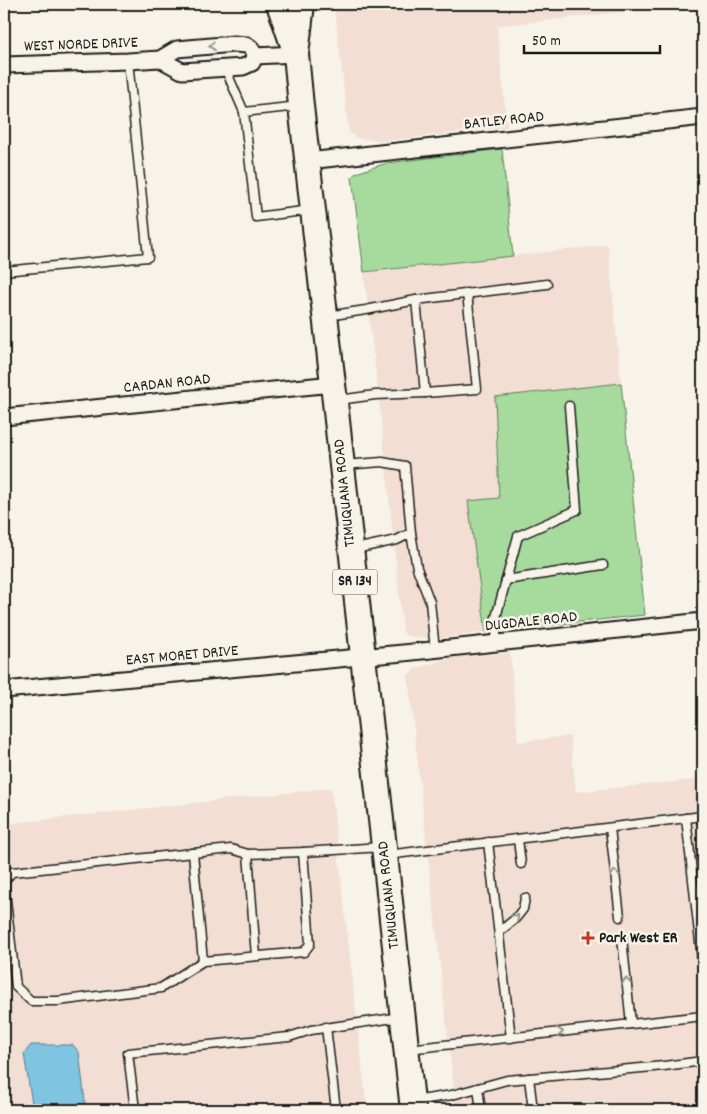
<svg xmlns="http://www.w3.org/2000/svg" width="707" height="1114" font-family="Dekko,sans-serif">
<style>
.built{fill:#f2ded3}
.green{fill:#a6db9d;stroke:#617c5c}
.water{fill:#7fc4e0;stroke:#578192}
.lines{fill:none;stroke-linecap:round;stroke-linejoin:round}
.lane-casing{stroke:#1c1c1c;stroke-width:11}
.street-casing{stroke:#1c1c1c;stroke-width:19}
.primary-casing{stroke:#1c1c1c;stroke-width:28}
.lane{stroke:#f7f3e8;stroke-width:8}
.street{stroke:#f7f3e8;stroke-width:15}
.primary{stroke:#f7f3e8;stroke-width:24}
.oneway{stroke:#94928c}
.poi-dot{fill:#c8321e;stroke:#f7f3e8;stroke-width:2}
.labels{text-anchor:middle;dominant-baseline:central;stroke-width:5;stroke-linejoin:round;paint-order:stroke}
.shield{fill:#f7f3e8;stroke:#5e5c59;stroke-width:1}
.shield-label{font-size:15px;font-weight:bold;fill:#1c1c1c}
.street-label{font-size:16px;fill:#1c1c1c;stroke:#f7f3e8}
.poi-label{font-size:16px;font-weight:bold;fill:#1c1c1c;stroke:#f7f3e8;text-anchor:start}
</style>
<rect width="100%" height="100%" fill="#f7f3e8"/>
<filter id="ink" filterUnits="userSpaceOnUse"><feTurbulence type="fractalNoise" baseFrequency=".02" numOctaves="2"/><feDisplacementMap in="SourceGraphic" scale="10" xChannelSelector="R" yChannelSelector="G"/><feConvolveMatrix kernelMatrix="1 2 1 2 8 2 1 2 1" color-interpolation-filters="sRGB"/></filter>
<g filter="url(#ink)">
<g class="built">
<path d="M334,4H693L497,26L507,127L384,141L356,138L349,132Z"/>
<path d="M608,245L621,383L495,397L499,499L468,501L486,632L435,639L407,636L403,632L380,409L364,273Z"/>
<path d="M510,653L518,742L570,736L576,792L703,779V1110H456L408,675L415,669L450,658Z"/>
<path d="M331,788L367,1110H4V824Z"/>
</g>
<g class="green">
<path d="M502,149L513,256L364,272L352,177L356,173L387,163Z"/>
<path d="M621,383L645,615L486,632L468,501L499,498L495,397Z"/>
</g>
<path class="water" d="M31,1045H73L79,1052L86,1110H33L24,1054Z"/>
<g class="lines">
<defs>
<g id="lane">
<path d="M225,68L244,112"/>
<path d="M299,106L244,112L256,217L311,210"/>
<path d="M4,271L148,257L128,61"/>
<path d="M327,316L366,310L416,300L547,284"/>
<path d="M425,393L477,389L467,293"/>
<path d="M339,400L375,395L425,393L416,300"/>
<path d="M344,465L382,462L405,466L411,533L397,540L355,549"/>
<path d="M411,533L417,568L430,602L435,650"/>
<path d="M506,580L603,565"/>
<path d="M497,643L495,621L518,536L577,510L569,406"/>
<path d="M686,818L703,969"/>
<path d="M610,828L620,917"/>
<path d="M518,839L521,864"/>
<path d="M488,842L511,1038"/>
<path d="M193,853L203,961"/>
<path d="M248,854L256,956"/>
<path d="M387,855L703,816"/>
<path d="M4,881L12,872L231,849L248,854L303,852L382,847"/>
<path d="M4,884L16,987L31,1001H58L161,988L203,961L304,952L310,944L303,852"/>
<path d="M499,932L515,919L523,909L525,898"/>
<path d="M622,938L631,1024"/>
<path d="M326,1027L336,1110"/>
<path d="M408,1049L703,1016"/>
<path d="M529,1078L533,1110"/>
<path d="M478,1088L481,1110"/>
<path d="M414,1101L452,1095L507,1080L664,1066L703,1061"/>
<path d="M135,1110L128,1053L289,1037L311,1030L401,1017"/>
</g>
<g id="street">
<path d="M255,56L296,54"/>
<path d="M4,65L128,61L160,59L177,49L234,44L247,45L251,48L255,56L252,63L243,67L182,71L160,59"/>
<path d="M308,161L703,117"/>
<path d="M4,417L333,384"/>
<path d="M4,690L403,653L703,621"/>
</g>
<g id="primary">
<path d="M279,4L294,48"/>
<path d="M302,4L296,54L301,106L333,384L413,1110"/>
</g>
</defs>
<use href="#lane" class="lane-casing"/>
<use href="#street" class="street-casing"/>
<use href="#primary" class="primary-casing"/>
<use href="#lane" class="lane"/>
<use href="#street" class="street"/>
<use href="#primary" class="primary"/>
</g>
<defs><path id="oneway-chevron" d="M-2-3.5L2.5 0L-2 3.5" fill="none" stroke-width="1.6" stroke-linecap="round" stroke-linejoin="round" transform="scale(1.25)"/></defs>
<g class="oneway">
<use href="#oneway-chevron" transform="translate(212 46) rotate(175)"/>
<use href="#oneway-chevron" transform="translate(615 873) rotate(-96)"/>
<use href="#oneway-chevron" transform="translate(516 917) rotate(-45)"/>
<use href="#oneway-chevron" transform="translate(626 981) rotate(-96)"/>
<use href="#oneway-chevron" transform="translate(560 1032) rotate(-6)"/>
</g>
</g>
<path class="poi-dot" d="M585.5 930.5h5v5h5v5h-5v5h-5v-5h-5v-5h5z"/>
<g class="labels">
<rect class="shield" x="332.5" y="569.5" width="45" height="25" rx="4"/>
<g class="shield-label">
<text x="355" y="582">SR 134</text>
</g>
<g class="street-label">
<text transform="translate(81 45) rotate(-2)">WEST NORDE DRIVE</text>
<text transform="translate(504 121) rotate(-6)">BATLEY ROAD</text>
<text transform="translate(167 384) rotate(-6)">CARDAN ROAD</text>
<text transform="translate(345 493) rotate(-96)">TIMUQUANA ROAD</text>
<text transform="translate(531 622) rotate(-6)">DUGDALE ROAD</text>
<text transform="translate(182 656) rotate(-5)">EAST MORET DRIVE</text>
<text transform="translate(389 895) rotate(-96)">TIMUQUANA ROAD</text>
</g>
<g class="poi-label">
<text x="599" y="938">Park West ER</text>
</g>
</g>
<rect width="707" height="1114" fill="none" stroke="#f7f3e8" stroke-width="20"/>
<rect x="10" y="10" width="687" height="1094" fill="none" stroke="#1c1c1c" stroke-width="2" filter="url(#ink)"/>
<path d="M524 45v8h136v-8" fill="none" stroke="#1c1c1c" stroke-width="2.5"/>
<text x="532" y="45" font-size="15" fill="#1c1c1c" stroke="#f7f3e8" stroke-width="4" paint-order="stroke">50 m</text>
</svg>
